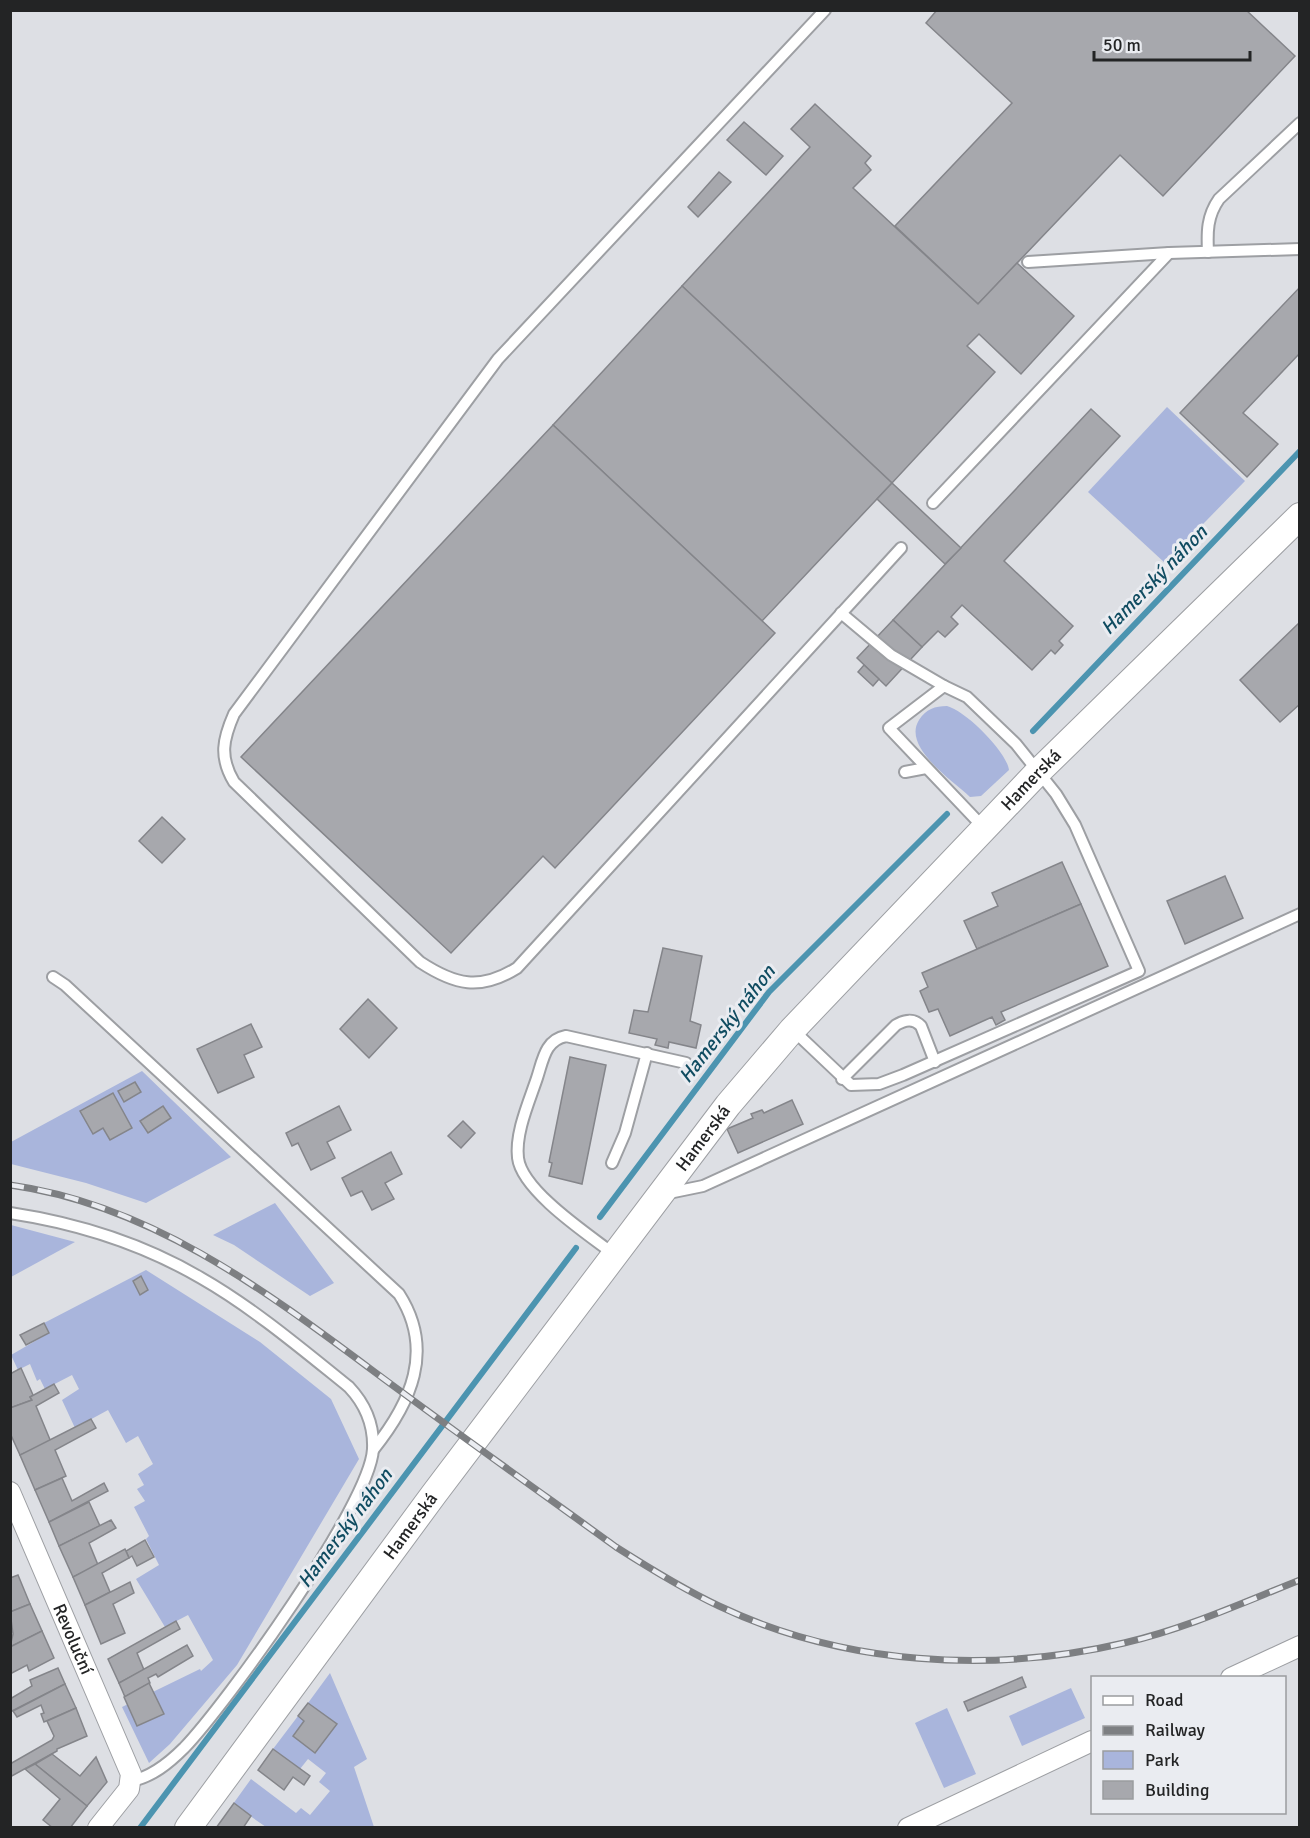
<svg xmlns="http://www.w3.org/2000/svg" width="1310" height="1838" font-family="Signika,sans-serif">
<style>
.green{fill:#a9b5dc}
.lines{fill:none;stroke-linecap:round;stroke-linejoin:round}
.stream{stroke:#4c94b0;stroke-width:6}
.building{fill:#a7a8ad;stroke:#84858a;stroke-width:1.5}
.service-casing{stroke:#9d9fa3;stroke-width:14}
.minor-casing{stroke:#9d9fa3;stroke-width:22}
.tertiary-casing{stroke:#9d9fa3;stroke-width:28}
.service{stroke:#fff;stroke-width:10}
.minor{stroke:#fff;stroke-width:20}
.tertiary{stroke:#fff;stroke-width:26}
.rail-casing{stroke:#7d7f82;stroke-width:7}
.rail{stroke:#eaecf1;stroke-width:4.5;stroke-dasharray:14;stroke-linecap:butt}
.labels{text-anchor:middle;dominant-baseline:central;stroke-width:6;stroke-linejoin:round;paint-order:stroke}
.street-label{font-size:18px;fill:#232425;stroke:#eaecf1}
.water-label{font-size:20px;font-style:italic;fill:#104c61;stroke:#eaecf1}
</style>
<rect width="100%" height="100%" fill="#dddfe4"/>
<g class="green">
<path d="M1167,407L1245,481L1165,563L1088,492Z"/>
<path d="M947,706C966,711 1007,752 1009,770L981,796L970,797C952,780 902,747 919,720C926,709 935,706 947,706Z"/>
<path d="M142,1071L231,1157L146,1203L86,1183L11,1164V1142Z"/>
<path d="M275,1203L334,1283L310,1296L234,1245L213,1235Z"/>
<path d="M11,1225L75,1242L11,1277Z"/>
<path d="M146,1270L260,1342L331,1399L359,1459L237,1665L170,1744L149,1763L122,1707L200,1669L201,1671L213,1660L188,1615L165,1627L136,1579L159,1565L146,1539L149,1536L134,1507L145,1501L137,1489L144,1485L138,1474L153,1464L138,1436L126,1443L108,1410L75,1428L62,1400L79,1389L72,1375L45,1389L40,1379L37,1381L30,1364L18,1370L11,1355L49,1333L44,1323Z"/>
<path d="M330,1673L367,1759L354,1767L374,1827H266L233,1804L251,1779L296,1813L301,1808L310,1815L330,1791L319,1782L326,1773L308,1759L300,1769L273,1749L298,1716L304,1721L293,1736L315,1752L336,1725L308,1703Z"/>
<path d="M1071,1688L1085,1718L1022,1746L1009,1716Z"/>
<path d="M947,1708L976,1774L944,1788L915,1723Z"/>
</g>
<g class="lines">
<g class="stream">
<path d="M1033,731L1300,451"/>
<path d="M600,1217L769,992L947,814"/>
<path d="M140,1828L576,1248"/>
</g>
</g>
<g class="building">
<path d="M937,10H1246L1295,56L1163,196L1120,155L978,304L895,226L1012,103L926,23Z"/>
<path d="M815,104L871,156L865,163L871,170L853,188L978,304L1017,263L1074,316L1021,374L979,334L967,346L995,372L892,483L682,286L810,147L791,129Z"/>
<path d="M744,122L783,156L766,175L727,140Z"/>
<path d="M719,172L731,182L698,217L688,207Z"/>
<path d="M682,286L892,483L762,621L553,425Z"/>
<path d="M1300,287V353L1243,413L1278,444L1247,477L1180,413Z"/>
<path d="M1091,409L1120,436L1004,561L1073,626L1059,641L1063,645L1055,654L1051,650L1032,670L962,605L951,617L958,624L945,637L938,631L922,647L893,620Z"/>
<path d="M553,425L775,633L555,868L543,856L451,953L241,757Z"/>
<path d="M892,483L961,548L945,564L877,499Z"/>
<path d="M893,620L922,647L886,686L857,658Z"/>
<path d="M1300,622V704L1280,722L1240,680Z"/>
<path d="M864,665L879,679L873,686L858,672Z"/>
<path d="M162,817L185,839L162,863L139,841Z"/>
<path d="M1062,862L1081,904L977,949L964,921L998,906L992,893Z"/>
<path d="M1225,876L1243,918L1185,944L1167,901Z"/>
<path d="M1081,904L1108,966L1001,1012L1005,1020L996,1025L992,1017L950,1036L938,1009L929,1012L920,991L928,987L922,973Z"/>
<path d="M663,948L702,956L690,1021L701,1025L696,1048L669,1042L668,1048L655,1045L657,1039L629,1033L634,1010L648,1012Z"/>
<path d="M368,999L397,1028L369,1058L340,1029Z"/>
<path d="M251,1024L262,1047L244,1055L254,1077L218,1093L197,1049Z"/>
<path d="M570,1057L606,1065L582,1184L549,1176L552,1163L549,1162Z"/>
<path d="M135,1082L141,1092L124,1102L118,1091Z"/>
<path d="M113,1093L132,1128L110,1140L103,1128L93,1134L80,1111Z"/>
<path d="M792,1100L803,1124L738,1153L727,1129L753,1118L751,1114L762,1110L764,1113Z"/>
<path d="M163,1106L171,1118L148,1133L140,1121Z"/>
<path d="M339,1106L351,1130L327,1142L335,1158L311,1170L298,1143L292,1146L286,1133Z"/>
<path d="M463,1121L475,1133L461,1148L448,1136Z"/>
<path d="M391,1152L402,1174L385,1183L394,1199L372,1210L362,1191L351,1196L342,1178Z"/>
<path d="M141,1276L148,1290L140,1295L133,1281Z"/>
<path d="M44,1323L49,1333L26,1345L20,1335Z"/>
<path d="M21,1368L33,1395L30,1397L32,1400L10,1408V1374Z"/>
<path d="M54,1384L59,1393L36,1406L51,1442L20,1455L10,1433V1408L32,1400L30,1397Z"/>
<path d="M91,1419L96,1428L55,1450L66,1476L35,1490L20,1455Z"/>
<path d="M62,1478L72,1501L104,1483L108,1491L49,1522L35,1490Z"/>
<path d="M89,1502L100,1526L59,1546L49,1522Z"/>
<path d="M111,1520L116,1528L89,1543L98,1565L73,1577L59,1546Z"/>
<path d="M145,1540L154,1557L137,1566L132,1556L129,1558L126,1551Z"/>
<path d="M125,1549L129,1558L102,1573L110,1592L85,1605L73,1577Z"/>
<path d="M18,1575L30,1604L10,1612V1578Z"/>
<path d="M130,1582L134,1593L113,1604L125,1633L101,1644L85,1605Z"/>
<path d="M30,1604L42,1631L10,1647L13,1634L10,1612Z"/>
<path d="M176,1621L180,1629L137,1653L144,1670L119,1683L108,1659Z"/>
<path d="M42,1631L54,1658L29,1671L27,1665L10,1674V1647Z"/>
<path d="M187,1645L193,1656L158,1677L156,1674L148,1678L150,1683L125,1697L119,1683Z"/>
<path d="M58,1668L65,1684L10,1712V1699L32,1686L30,1680Z"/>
<path d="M1022,1677L1026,1687L968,1711L964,1702Z"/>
<path d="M149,1683L164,1714L137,1726L124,1697Z"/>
<path d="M65,1684L76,1708L44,1722L41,1714L44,1713L41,1705L17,1717L13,1711Z"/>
<path d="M308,1703L337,1724L315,1753L293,1736L304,1721L298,1716Z"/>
<path d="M76,1708L87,1736L57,1749V1751L10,1777V1764L52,1740L54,1736L47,1721Z"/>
<path d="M273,1749L310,1776L304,1785L293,1777L284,1790L258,1770Z"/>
<path d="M52,1754L80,1776L96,1757L107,1782L87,1806L35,1764Z"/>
<path d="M35,1764L87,1806L70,1828H53L43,1820L60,1799L25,1769Z"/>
<path d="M234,1803L251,1816L243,1828H216Z"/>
</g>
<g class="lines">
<defs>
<g id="service">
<path d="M825,10L498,359L234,714C223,739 219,757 234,782L420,962C455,985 480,991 517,968L901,548"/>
<path d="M1208,252C1207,232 1207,216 1219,199L1300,123"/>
<path d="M1028,262L1169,253L1300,249"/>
<path d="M933,503L1169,253"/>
<path d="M841,613L891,655L944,686"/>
<path d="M905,772L926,768"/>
<path d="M53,977L65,985L399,1294C435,1350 411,1403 373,1450"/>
<path d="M793,1030L851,1085L879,1084L903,1075L1139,971L1075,825L1056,794L1016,744L967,697L944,686L889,728L984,828"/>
<path d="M842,1079L896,1025C905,1020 913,1018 921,1026L935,1062"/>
<path d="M612,1163L625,1133L647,1053"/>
<path d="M664,1194L703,1186L1300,914"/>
<path d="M10,1213C76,1223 143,1244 201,1278C252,1307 303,1350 349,1387C365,1404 374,1425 373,1449C370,1505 227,1703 184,1748C169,1763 152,1777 131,1781"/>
<path d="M615,1255C589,1235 522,1191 518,1158C515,1133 529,1102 537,1078C543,1060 545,1040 566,1036L686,1063"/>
</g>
<g id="minor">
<path id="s1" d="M10,1492L131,1774L129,1789L98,1828"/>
<path d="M1231,1678L1300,1646"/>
<path d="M908,1828L1092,1741"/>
</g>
<g id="tertiary">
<path id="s2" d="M188,1828L434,1494L728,1105L792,1030L1039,771L1300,516"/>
</g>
</defs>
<use href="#service" class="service-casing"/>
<use href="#minor" class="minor-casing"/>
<use href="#tertiary" class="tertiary-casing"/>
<use href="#service" class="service"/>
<use href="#minor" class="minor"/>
<use href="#tertiary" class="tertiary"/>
<defs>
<path id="rail" d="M10,1185C161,1206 281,1303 399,1390C471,1443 544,1495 616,1547C649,1568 683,1589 719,1606C843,1665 991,1674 1124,1643C1185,1629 1242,1603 1300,1580"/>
</defs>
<use href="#rail" class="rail-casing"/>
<use href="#rail" class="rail"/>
</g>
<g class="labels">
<g class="street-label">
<text stroke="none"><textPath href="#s2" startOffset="1347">Hamerská</textPath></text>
<text stroke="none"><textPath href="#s2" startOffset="861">Hamerská</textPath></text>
<text stroke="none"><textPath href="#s2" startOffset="375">Hamerská</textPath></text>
<text stroke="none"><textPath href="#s1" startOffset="160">Revoluční</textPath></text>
</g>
<g class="water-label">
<text transform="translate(1154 580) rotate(-46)">Hamerský náhon</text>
<text transform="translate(727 1024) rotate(-52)">Hamerský náhon</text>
<text transform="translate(345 1528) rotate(-53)">Hamerský náhon</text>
</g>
</g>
<rect width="1310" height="1838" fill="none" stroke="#232425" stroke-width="24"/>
<rect x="1091" y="1676" width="195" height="138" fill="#eaecf1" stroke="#9a9c9f" stroke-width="1.5"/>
<rect x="1103" y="1696" width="30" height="9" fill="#ffffff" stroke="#9a9c9f" stroke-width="1.5"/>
<text x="1145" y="1706" font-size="18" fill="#232425">Road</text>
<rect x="1103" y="1726" width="30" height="9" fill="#7d7f82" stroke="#9a9c9f" stroke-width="1.5"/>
<text x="1145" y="1736" font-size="18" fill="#232425">Railway</text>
<rect x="1103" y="1751" width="30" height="18" fill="#a9b5dc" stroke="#9a9c9f" stroke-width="1.5"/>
<text x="1145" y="1766" font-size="18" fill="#232425">Park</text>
<rect x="1103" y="1781" width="30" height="18" fill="#a7a8ad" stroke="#9a9c9f" stroke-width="1.5"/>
<text x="1145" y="1796" font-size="18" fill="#232425">Building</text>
<path d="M1094 51v9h156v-9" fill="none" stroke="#232425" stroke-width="3"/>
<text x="1103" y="51" font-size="18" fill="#232425" stroke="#eaecf1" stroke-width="4.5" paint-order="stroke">50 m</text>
</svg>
